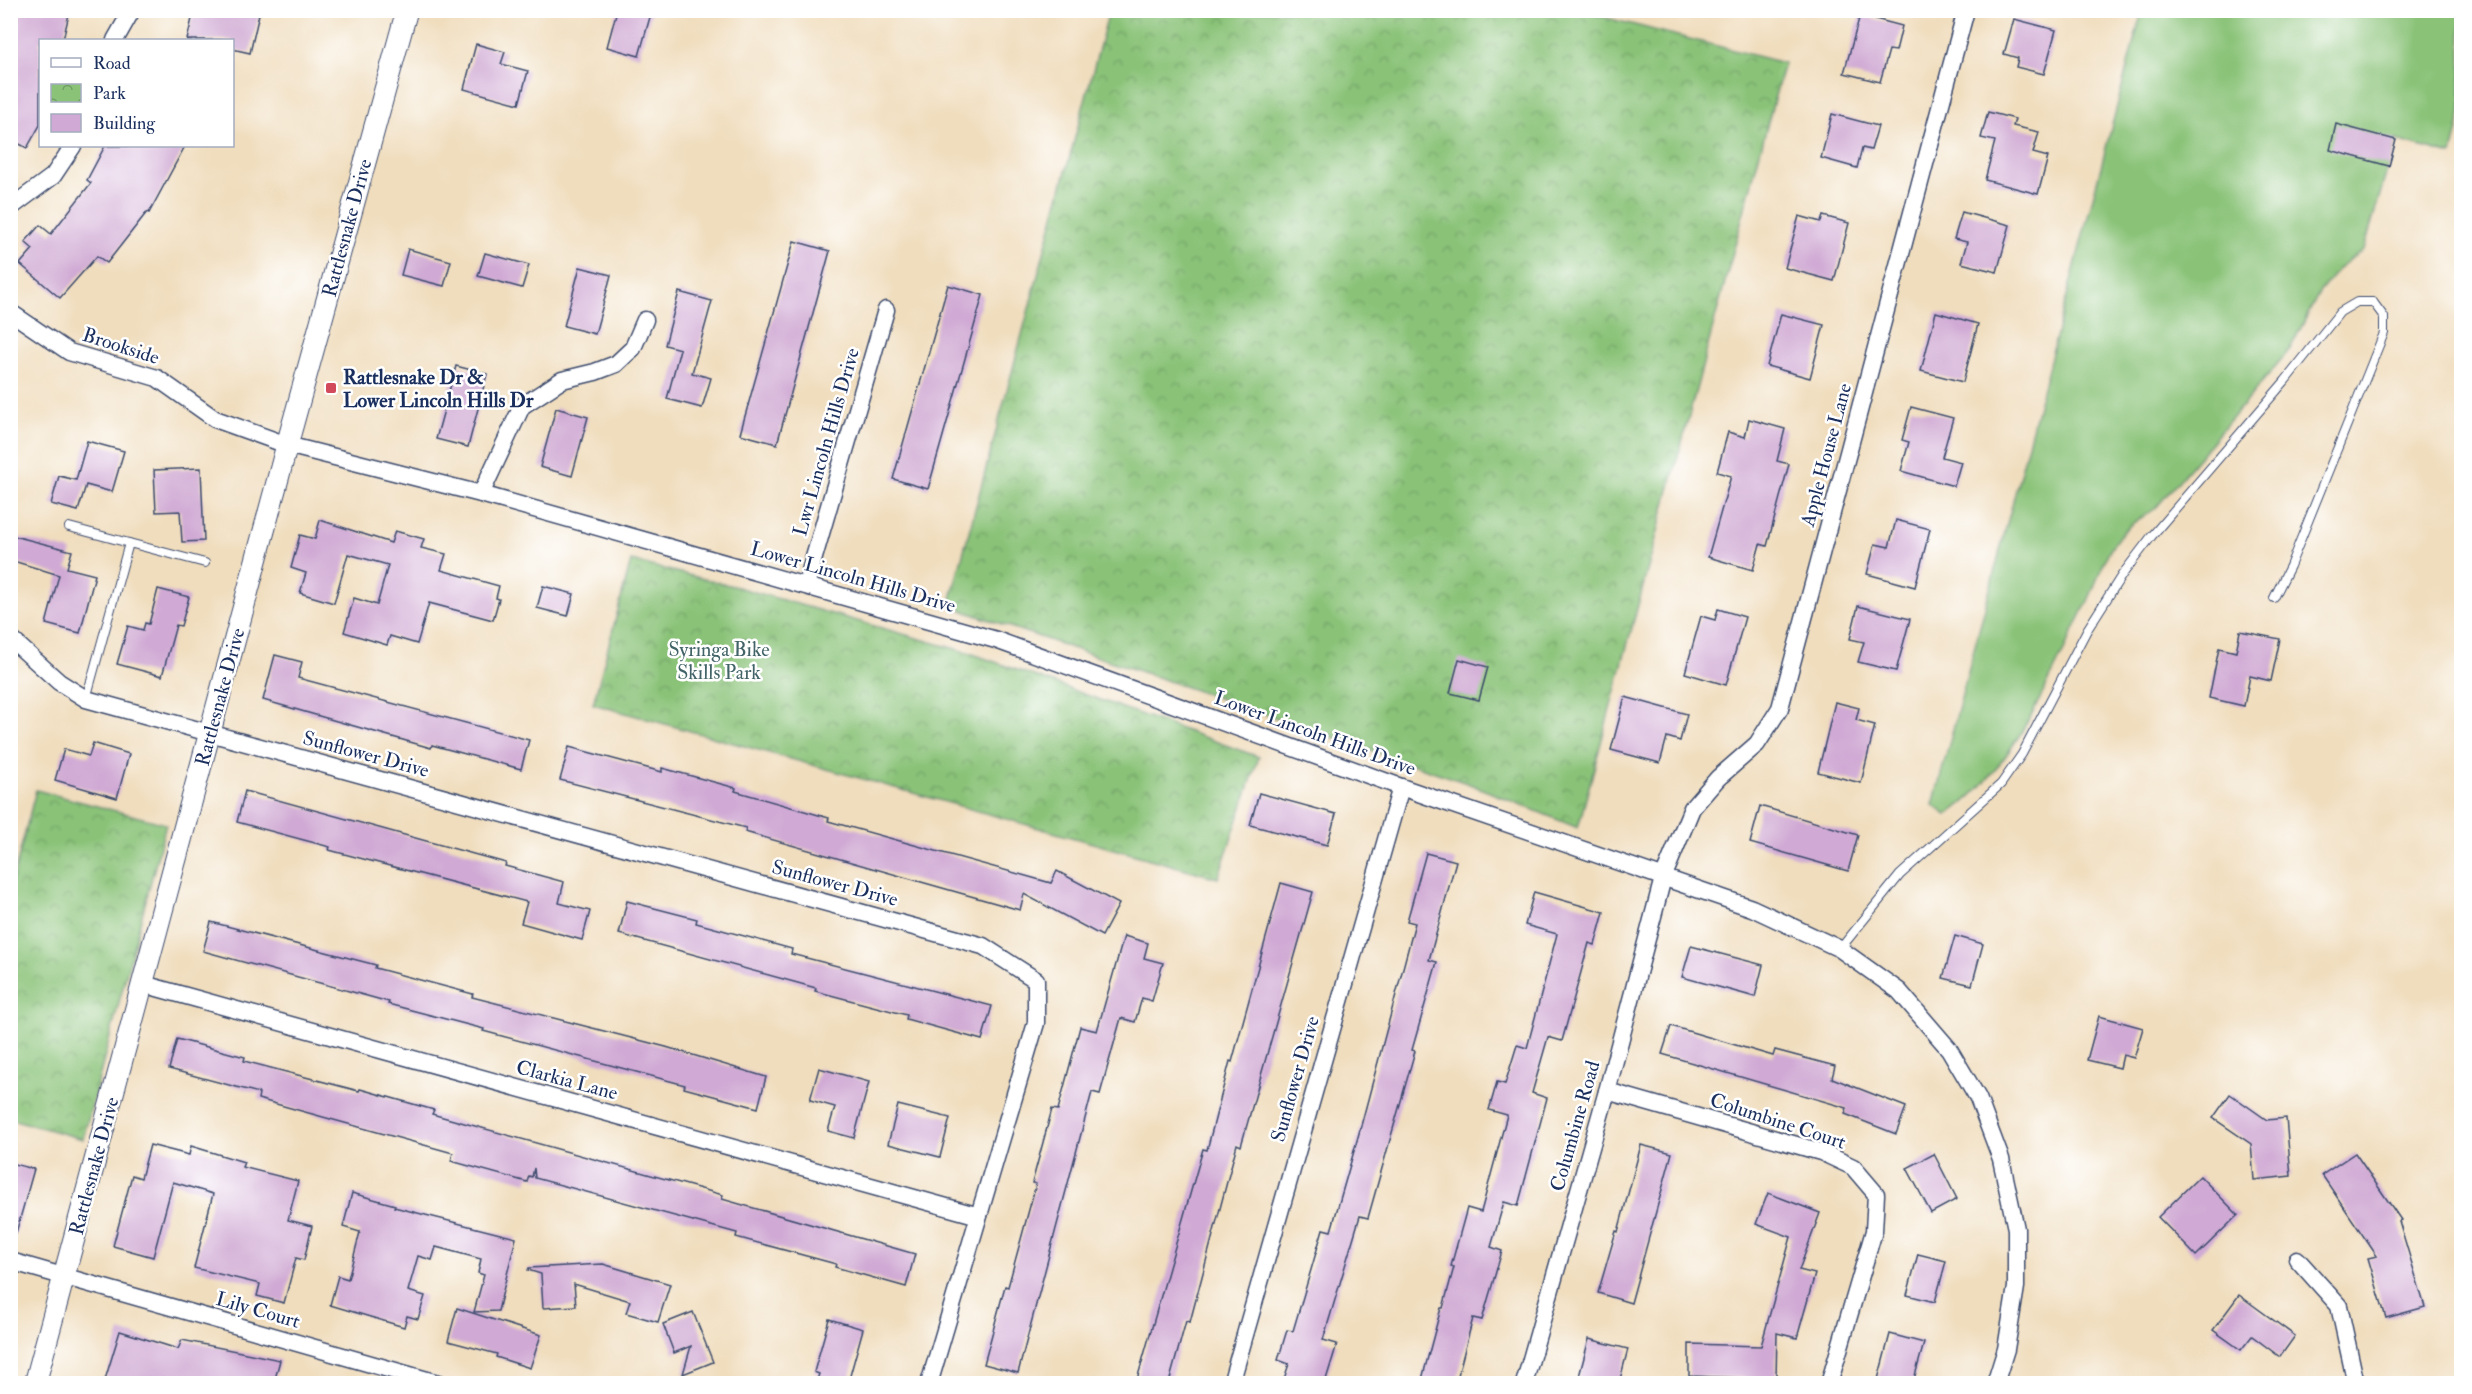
<svg xmlns="http://www.w3.org/2000/svg" width="2472" height="1394" font-family="'IM FELL Double Pica',serif">
<style>
.green{fill:#8ac378;stroke:#52796b;stroke-width:1.5}
.park{fill:url(#park-crowns);stroke:#52796b;stroke-width:1.5}
.building{fill:#d0aad4}
.lines{fill:none;stroke-linecap:round;stroke-linejoin:round}
.service-casing{stroke:#3b496c;stroke-width:10}
.minor-casing{stroke:#3b496c;stroke-width:19}
.tertiary-casing{stroke:#3b496c;stroke-width:23}
.service{stroke:#fff;stroke-width:8}
.minor{stroke:#fff;stroke-width:16}
.tertiary{stroke:#fff;stroke-width:21}
.poi-dot{fill:#d1495b;stroke:#fff;stroke-width:2}
.labels{text-anchor:middle;dominant-baseline:central;stroke-width:5;stroke-linejoin:round;paint-order:stroke}
.street-label{font-size:20px;fill:#1b2f5e;stroke:#fff}
.poi-label{font-size:20px;font-weight:bold;fill:#1b2f5e;stroke:#fff;text-anchor:start}
.park-label{font-size:20px;fill:#426367;stroke:#fff}
</style>
<defs>
<pattern id="park-crowns" width="20" height="18" patternUnits="userSpaceOnUse" patternTransform="scale(1.5)"><rect width="20" height="18" fill="#8ac378"/><path d="M2 6a3 3 0 1 1 6 0M12 15a3 3 0 1 1 6 0" fill="none" stroke="#709f66"/></pattern>
</defs>
<rect width="100%" height="100%" fill="#fff"/>
<filter id="ink" filterUnits="userSpaceOnUse"><feTurbulence type="fractalNoise" baseFrequency=".0167" numOctaves="2"/><feDisplacementMap in="SourceGraphic" scale="12" xChannelSelector="R" yChannelSelector="G"/><feConvolveMatrix kernelMatrix="1 2 1 2 8 2 1 2 1" color-interpolation-filters="sRGB"/></filter>
<filter id="wash" filterUnits="userSpaceOnUse"><feTurbulence type="fractalNoise" baseFrequency=".008" numOctaves="4" result="noise"/><feDisplacementMap in="SourceGraphic" scale="24" xChannelSelector="R" yChannelSelector="G"/><feGaussianBlur stdDeviation="1.35" result="paint"/><feColorMatrix in="noise" values="0 0 0 0 0 0 0 0 0 0 0 0 0 0 0 0 0 1.4 0 .05"/><feComposite in="paint" operator="in"/></filter>
<g filter="url(#wash)">
<rect width="100%" height="100%" fill="#f0ddbd"/>
<path class="green" d="M2142,11H2461V116L2452,155L2396,140L2364,249L2339,268L2319,293L2290,349L2155,509C2146,515 2136,520 2128,527C2108,543 2098,580 2087,603C2052,673 2014,772 1947,815L1933,805Z"/>
<g class="park">
<path d="M1109,11H1580L1784,63L1578,828L1467,783L949,606Z"/>
<path d="M631,561L737,587L970,653L1259,757L1218,878L593,704Z"/>
<path d="M36,790L166,824L83,1139L11,1119V886Z"/>
</g>
<g id="blocks">
<g class="building">
<path d="M10,10H70L63,40H40V125L27,148L10,139Z"/>
<path d="M194,10H260L250,53L232,49V40H187Z"/>
<path d="M617,10H652L639,56L607,47Z"/>
<path d="M1860,15L1902,26L1896,51L1889,50L1880,82L1844,73Z"/>
<path d="M2014,19L2056,30L2044,74L2016,67L2018,58L2004,54Z"/>
<path d="M476,44L505,52L501,64L528,71L519,104L464,89Z"/>
<path d="M1988,112L2015,119L2013,126L2039,132L2033,153L2048,157L2038,194L1985,180L1995,141L1981,138Z"/>
<path d="M1832,114L1878,126L1871,150L1862,148L1857,168L1821,158Z"/>
<path d="M2336,124L2396,140L2389,166L2330,150Z"/>
<path d="M105,146H185L149,213L147,212L107,263L97,256L60,298L20,264L33,249L25,242L40,225L51,234L91,183L87,180Z"/>
<path d="M1962,212L2010,225L1997,272L1961,263L1967,242L1954,239Z"/>
<path d="M1799,216L1821,222L1823,216L1849,223L1834,281L1785,268Z"/>
<path d="M794,241L830,251L777,444L740,434Z"/>
<path d="M408,249L451,261L444,286L401,275Z"/>
<path d="M485,253L529,265L522,288L478,276Z"/>
<path d="M580,267L611,275L595,334L564,326Z"/>
<path d="M948,285L983,295L928,489L893,479Z"/>
<path d="M679,292L712,301L692,373L711,378L702,408L667,399L680,349L665,345Z"/>
<path d="M1936,312L1978,324L1963,382L1921,371Z"/>
<path d="M1781,314L1824,325L1810,378L1767,366Z"/>
<path d="M456,366L487,374L468,447L436,439Z"/>
<path d="M1911,407L1953,418L1942,457L1961,462L1954,486L1901,471L1909,442L1902,440Z"/>
<path d="M556,408L588,417L572,476L540,467Z"/>
<path d="M1749,419L1785,429L1777,461L1789,464L1767,546L1760,544L1753,570L1708,557L1731,476L1717,472L1728,432L1745,437Z"/>
<path d="M87,441L124,451L112,492L86,485L78,511L51,504L59,476L76,480Z"/>
<path d="M201,468L204,541L182,542L180,511L156,512L154,470Z"/>
<path d="M320,520L391,543L395,531L424,539L421,548L446,554L441,570L499,586L496,598L499,599L493,620L429,603L417,644L390,636L387,645L344,632L354,598L377,605L388,565L348,554L334,603L300,593L306,573L291,568L300,535L315,539Z"/>
<path d="M1896,520L1930,529L1915,587L1867,574L1875,544L1889,547Z"/>
<path d="M10,535L72,551L67,568L95,575L80,633L46,624L59,575L10,560Z"/>
<path d="M543,586L574,594L568,616L537,608Z"/>
<path d="M158,589L189,597L181,626L176,625L162,676L117,664L128,626L143,630L145,623L149,624Z"/>
<path d="M1858,606L1910,619L1896,671L1858,662L1864,642L1850,639Z"/>
<path d="M1718,609L1745,617L1726,685L1685,673L1701,616L1715,620Z"/>
<path d="M2240,631L2280,639L2271,681L2250,676L2244,706L2209,698L2219,648L2236,652Z"/>
<path d="M275,655L302,662L298,678L529,740L521,769L432,745L431,748L263,700Z"/>
<path d="M1459,659L1488,667L1479,700L1450,693Z"/>
<path d="M1625,697L1687,714L1680,741L1667,737L1660,763L1611,750Z"/>
<path d="M1835,702L1859,708L1856,720L1875,725L1861,783L1818,772Z"/>
<path d="M93,743L129,754L117,798L55,780L64,749L89,756Z"/>
<path d="M569,747L662,772V768L736,788L735,791L829,818L828,821L1051,883L1057,871L1119,904L1102,936L1024,894L1020,910L745,832L746,828L560,780Z"/>
<path d="M245,791L506,863L505,866L564,882L559,903L590,911L582,940L521,923L527,902L329,850L330,847L237,822Z"/>
<path d="M1259,793L1336,814L1327,845L1250,825Z"/>
<path d="M1760,806L1858,835L1848,871L1750,843Z"/>
<path d="M1426,853L1456,861L1429,960L1437,962L1412,1050L1415,1051L1368,1218L1360,1216L1323,1340L1337,1344L1325,1383H1299L1284,1379L1289,1364L1278,1360L1287,1330L1293,1331L1323,1229L1331,1231L1358,1137L1415,923L1407,921Z"/>
<path d="M1281,883L1313,892L1241,1146L1237,1144L1190,1322L1186,1321L1169,1383H1136L1203,1149L1207,1150L1230,1061L1232,1062Z"/>
<path d="M1534,892L1604,912L1595,945L1589,943L1562,1041L1548,1037L1532,1093L1547,1098L1518,1206L1504,1202L1491,1247L1502,1251L1482,1320L1473,1318L1456,1383H1421L1441,1308H1443L1454,1267L1451,1266L1467,1208L1481,1212L1507,1115L1489,1110L1497,1082L1505,1084L1517,1045L1527,1048L1557,934L1525,925Z"/>
<path d="M627,901L697,919L696,923L792,949L791,954L992,1006L982,1040L906,1019L907,1015L815,991L816,988L619,934Z"/>
<path d="M211,922L376,965L375,968L473,994L472,997L666,1047L766,1077L758,1108L684,1088L685,1085L483,1031L484,1029L388,1004L389,1002L203,951Z"/>
<path d="M1124,936L1148,943L1144,958L1163,963L1152,1001L1142,998L1135,1022L1121,1018L1100,1094L1092,1092L1018,1373L984,1364L1005,1286L1008,1287L1036,1184L1032,1183L1052,1109L1058,1110L1080,1027L1097,1031Z"/>
<path d="M1955,936L1983,944L1972,985L1943,978Z"/>
<path d="M1691,946L1763,965L1755,997L1682,977Z"/>
<path d="M2099,1016L2143,1028L2134,1058L2123,1055L2120,1068L2087,1060Z"/>
<path d="M1671,1026L1773,1056L1775,1050L1835,1066L1832,1078L1906,1107L1896,1134L1845,1114L1847,1108L1662,1054Z"/>
<path d="M177,1039L245,1057L244,1061L359,1091L360,1089L434,1110L432,1114L723,1195L722,1199L915,1254L906,1287L835,1267L836,1264L736,1237L737,1233L535,1178L534,1168L532,1177L529,1176L527,1182L451,1161L453,1153L258,1099L259,1093L169,1069Z"/>
<path d="M819,1068L869,1082L854,1138L828,1131L835,1107L810,1100Z"/>
<path d="M2230,1094L2267,1120L2286,1118L2291,1176L2254,1180L2251,1144L2213,1118Z"/>
<path d="M898,1105L950,1118L940,1157L888,1144Z"/>
<path d="M150,1145L189,1155L191,1146L244,1162L242,1167L298,1181L288,1220L312,1226L304,1260L296,1258L284,1303L257,1296L260,1284L194,1268L213,1194L173,1182L153,1257L113,1246L132,1175L141,1178Z"/>
<path d="M1641,1145L1672,1153L1631,1303L1598,1293L1616,1231L1618,1232Z"/>
<path d="M2355,1153L2401,1220L2399,1221L2425,1307L2386,1318L2368,1258L2377,1256L2322,1175Z"/>
<path d="M1934,1154L1957,1199L1931,1213L1907,1168Z"/>
<path d="M10,1163L34,1169L16,1233L10,1232Z"/>
<path d="M2200,1176L2238,1215L2196,1256L2158,1217Z"/>
<path d="M352,1193L395,1205L394,1207L516,1238L498,1311L474,1312L484,1275L478,1273L481,1259L436,1247L432,1260L418,1256L408,1291L425,1296L418,1319L407,1316L404,1327L330,1305L338,1276L348,1279L360,1232L343,1227Z"/>
<path d="M1768,1193L1820,1213L1799,1270L1815,1274L1797,1338L1777,1333L1776,1379L1689,1376V1344L1761,1346L1791,1237L1756,1224Z"/>
<path d="M1918,1254L1946,1261L1935,1302L1907,1295Z"/>
<path d="M603,1264L670,1284L658,1322L626,1313L630,1301L574,1284L576,1306L543,1308L541,1274L528,1270L529,1268Z"/>
<path d="M2239,1295L2295,1336L2280,1357L2252,1336L2241,1350L2213,1330Z"/>
<path d="M457,1308L541,1335L530,1368L496,1357L497,1354L448,1341Z"/>
<path d="M693,1312L713,1362L683,1374L691,1346L674,1353L663,1324Z"/>
<path d="M829,1319L863,1329L848,1383H816L819,1374L814,1372Z"/>
<path d="M120,1331L178,1349L182,1340L280,1360L274,1383H104Z"/>
<path d="M1890,1334L1924,1343L1913,1383H1877Z"/>
<path d="M1589,1339L1628,1349L1619,1383H1590L1578,1380Z"/>
</g>
</g>
</g>
<g filter="url(#ink)">
<use href="#blocks" fill-opacity="0" stroke="#3b496c" stroke-width="1.5"/>
<g class="lines">
<defs>
<g id="service">
<path d="M69,527L129,543"/>
<path d="M86,699L129,543L205,563"/>
<path d="M1840,949L1900,875L2001,784L2022,754L2087,630L2122,575L2151,537L2285,381L2340,312L2357,302H2373L2384,317V333L2290,566L2274,598"/>
</g>
<g id="minor">
<path d="M115,40L132,10"/>
<path d="M10,208L53,176L73,146"/>
<path d="M10,312L69,352L157,378L215,419L287,445L481,494L996,640L1401,787L1752,908L1840,949L1899,991L1949,1049L1978,1098L2001,1159L2016,1229V1287L2006,1349L1995,1384"/>
<path d="M481,494L522,406L562,380L595,372L616,364L633,348L645,320"/>
<path d="M806,585L886,310"/>
<path d="M10,638L59,682L86,699L983,946L1036,980V1023L929,1384"/>
<path d="M143,984L979,1216"/>
<path d="M1607,1091L1821,1152L1853,1167L1876,1194L1874,1231L1829,1384"/>
<path d="M2297,1259L2339,1306L2356,1384"/>
<path d="M10,1261L441,1384"/>
<path d="M1231,1384L1401,787"/>
<path d="M1524,1384L1607,1091L1663,878L1692,808L1718,778L1757,744L1780,708L1966,10"/>
</g>
<path id="tertiary" d="M35,1384L287,445L407,10"/>
</defs>
<use href="#service" class="service-casing"/>
<use href="#minor" class="minor-casing"/>
<use href="#tertiary" class="tertiary-casing"/>
<use href="#service" class="service"/>
<use href="#minor" class="minor"/>
<use href="#tertiary" class="tertiary"/>
</g>
</g>
<rect class="poi-dot" x="325" y="382" width="12" height="12" rx="3"/>
<g class="labels">
<g class="street-label">
<text transform="translate(347 228) rotate(-75)">Rattlesnake Drive</text>
<text transform="translate(121 346) rotate(18)">Brookside</text>
<text transform="translate(826 442) rotate(-74)">Lwr Lincoln Hills Drive</text>
<text transform="translate(1826 455) rotate(-75)">Apple House Lane</text>
<text transform="translate(853 577) rotate(16)">Lower Lincoln Hills Drive</text>
<text transform="translate(220 697) rotate(-75)">Rattlesnake Drive</text>
<text transform="translate(1315 733) rotate(20)">Lower Lincoln Hills Drive</text>
<text transform="translate(366 754) rotate(15)">Sunflower Drive</text>
<text transform="translate(835 883) rotate(15)">Sunflower Drive</text>
<text transform="translate(1295 1079) rotate(-74)">Sunflower Drive</text>
<text transform="translate(567 1080) rotate(15)">Clarkia Lane</text>
<text transform="translate(1778 1121) rotate(18)">Columbine Court</text>
<text transform="translate(1575 1126) rotate(-74)">Columbine Road</text>
<text transform="translate(94 1166) rotate(-75)">Rattlesnake Drive</text>
<text transform="translate(258 1310) rotate(16)">Lily Court</text>
</g>
<g class="poi-label">
<text x="343" y="377">Rattlesnake Dr &amp;<tspan x="343" dy="23">Lower Lincoln Hills Dr</tspan></text>
</g>
<g class="park-label">
<text x="719" y="649">Syringa Bike<tspan x="719" dy="23">Skills Park</tspan></text>
</g>
</g>
<rect width="2472" height="1394" fill="none" stroke="#fff" stroke-width="36"/>
<rect x="39" y="39" width="195" height="108" fill="#ffffff" stroke="#a4acbf" stroke-width="1.5"/>
<rect x="51" y="58" width="30" height="9" fill="#ffffff" stroke="#a4acbf" stroke-width="1.5"/>
<text x="93" y="69" font-size="18" fill="#1b2f5e">Road</text>
<rect x="51" y="84" width="30" height="18" fill="url(#park-crowns)" stroke="#a4acbf" stroke-width="1.5"/>
<text x="93" y="99" font-size="18" fill="#1b2f5e">Park</text>
<rect x="51" y="114" width="30" height="18" fill="#d0aad4" stroke="#a4acbf" stroke-width="1.5"/>
<text x="93" y="129" font-size="18" fill="#1b2f5e">Building</text>
</svg>
